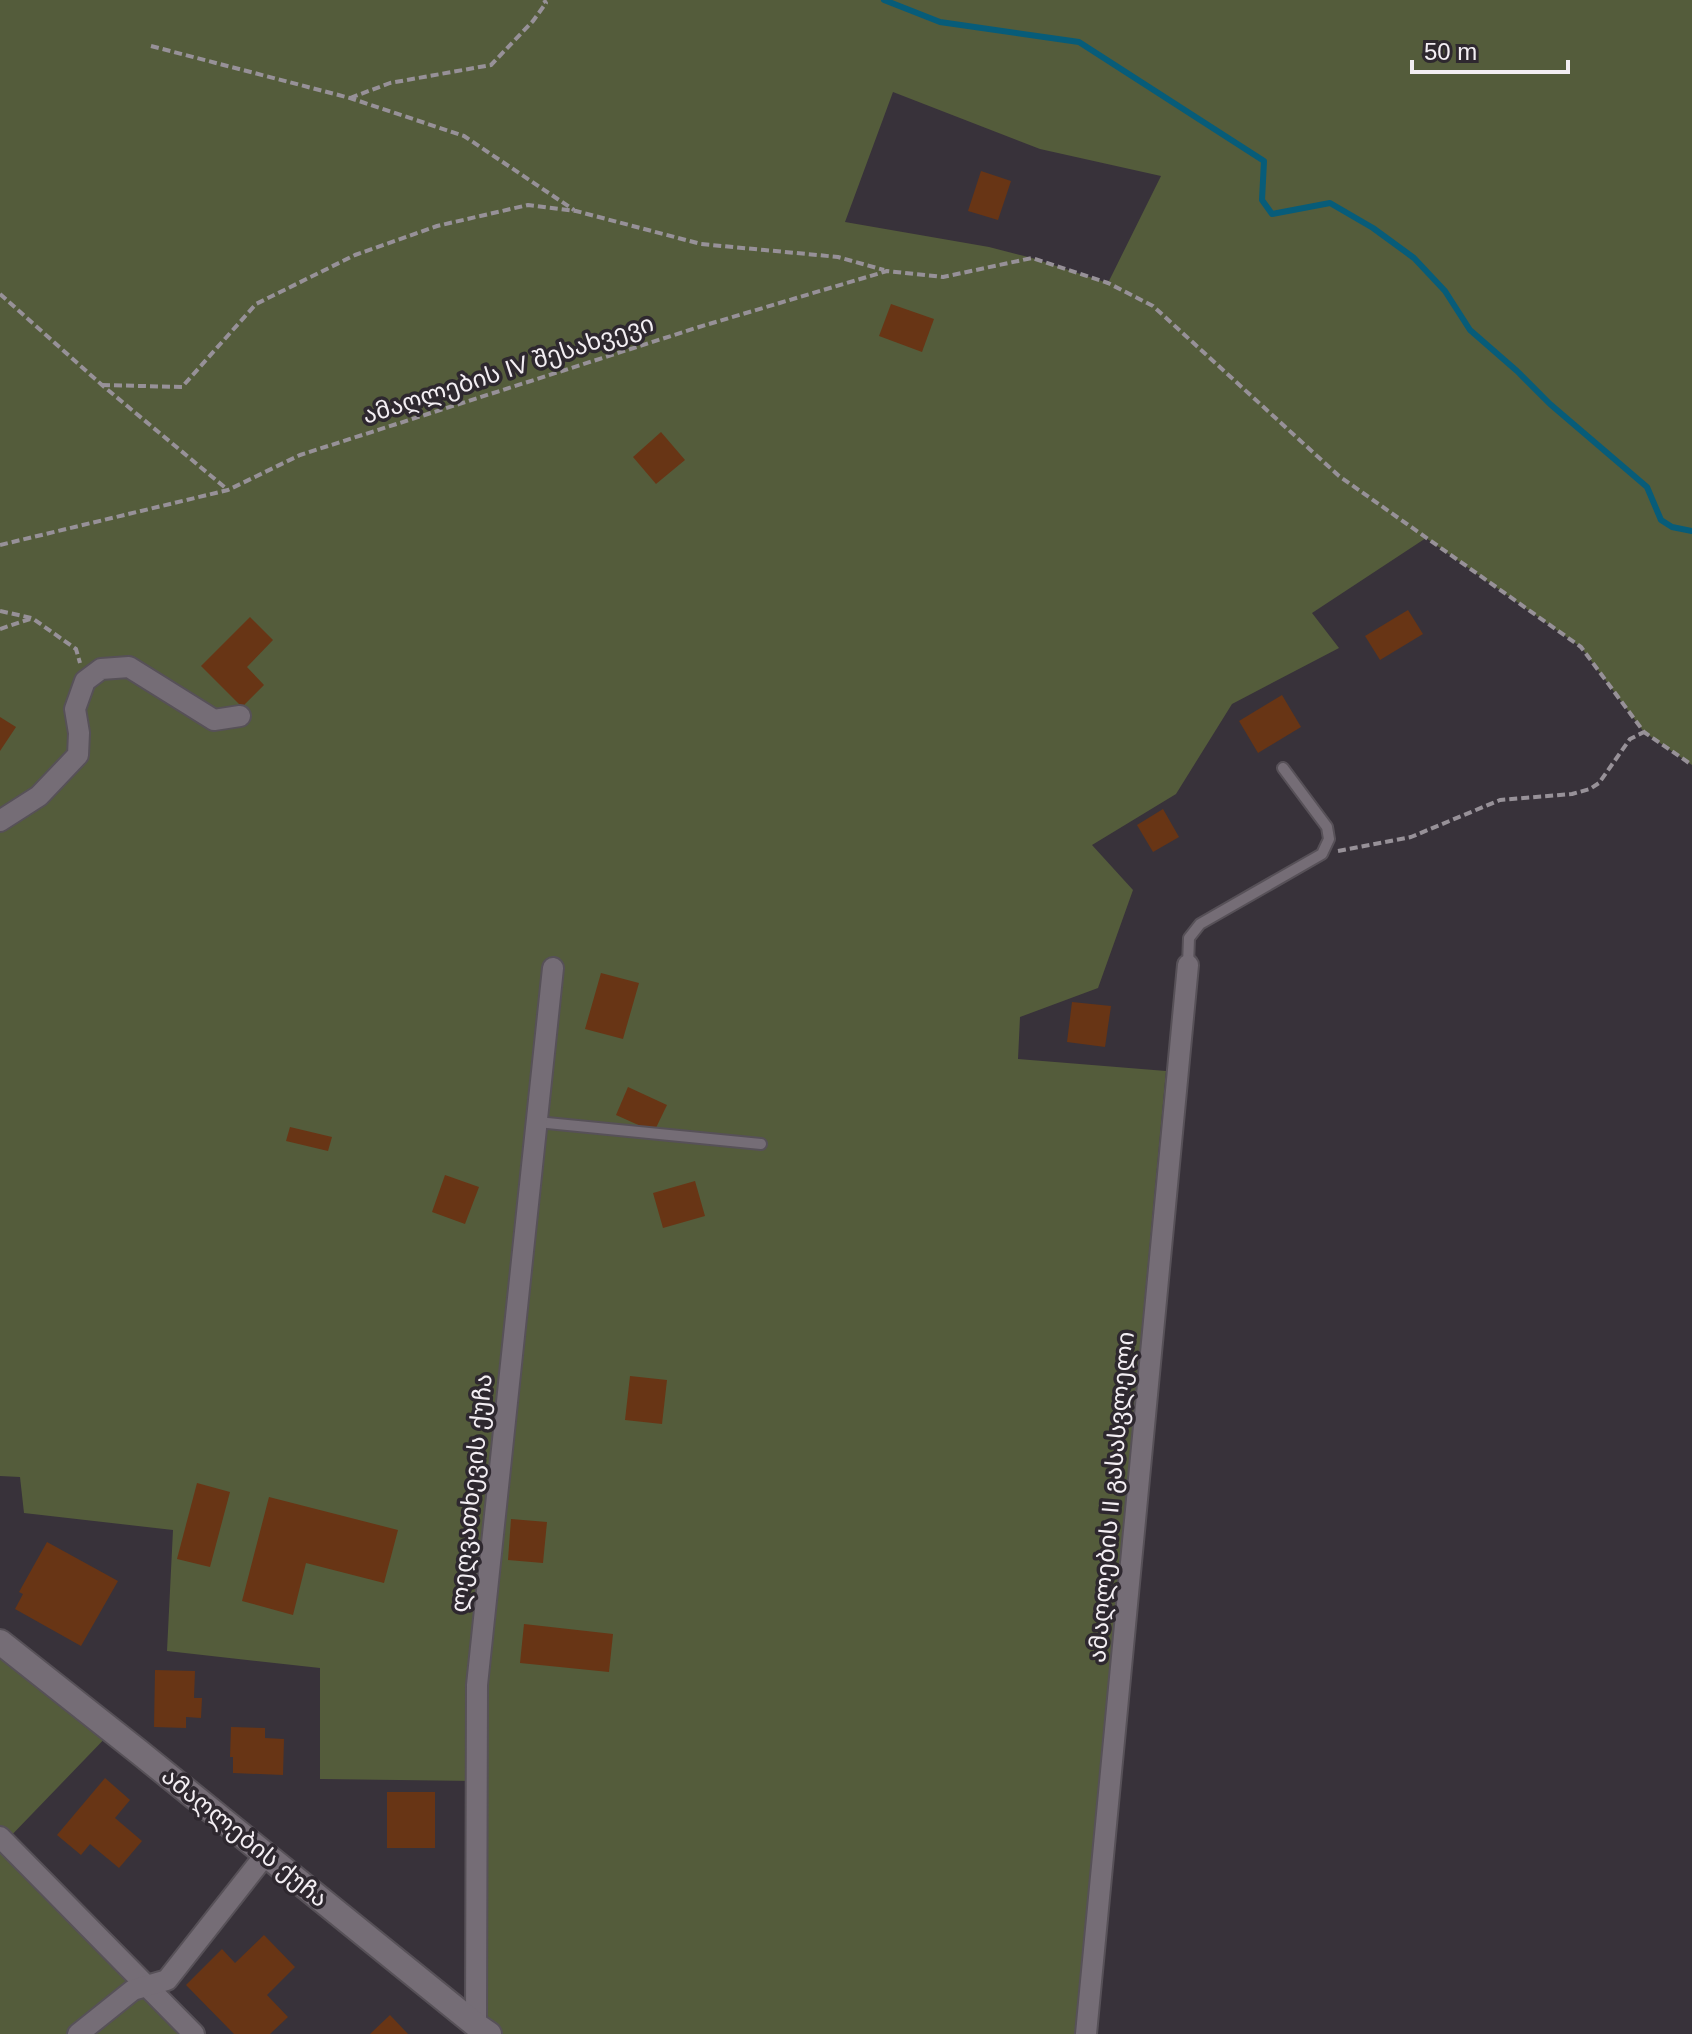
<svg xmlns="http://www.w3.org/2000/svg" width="1692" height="2034" font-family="Helvetica,'Noto Sans Georgian',sans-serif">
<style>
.green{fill:#545c3b;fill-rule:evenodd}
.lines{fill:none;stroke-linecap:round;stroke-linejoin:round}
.stream{stroke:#075c79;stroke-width:6}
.building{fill:#683515}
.lane-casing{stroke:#575158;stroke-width:14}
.street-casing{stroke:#575158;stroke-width:24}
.secondary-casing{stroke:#575158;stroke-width:28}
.path{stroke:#979198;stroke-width:4;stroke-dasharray:8 4;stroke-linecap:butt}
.lane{stroke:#756d76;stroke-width:10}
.street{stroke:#756d76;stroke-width:20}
.secondary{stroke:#756d76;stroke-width:24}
.labels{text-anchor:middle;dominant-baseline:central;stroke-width:7;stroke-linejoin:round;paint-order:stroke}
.street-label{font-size:24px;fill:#f3eef3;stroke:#2e282f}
</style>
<rect width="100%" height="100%" fill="#38323a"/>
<g class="green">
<path d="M0,0H1692V765L1644,732L1581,647L1426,538L1312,613L1339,648L1232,704L1176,794L1092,845L1133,890L1098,988L1020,1017L1018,1059L1166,1071L1076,2034H489L476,2025V1781L320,1779V1668L167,1651L173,1530L24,1513L20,1477L0,1476ZM893,92L1040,149L1161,176L1108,283L1032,258L989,247L845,222Z"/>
<path d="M0,1642L112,1731L5,1842L194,2034H0Z"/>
</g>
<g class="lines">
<path class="stream" d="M884,0L940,22L1079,42L1264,161L1262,200L1272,214L1330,203L1373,228L1414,258L1445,291L1470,330L1517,371L1550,404L1647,487L1661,520L1672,527L1692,531"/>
</g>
<g class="building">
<path d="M981,171L1011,181L998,220L968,211Z"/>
<path d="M891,304L934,319L922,352L879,336Z"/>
<path d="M661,432L685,460L656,484L633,457Z"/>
<path d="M1408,610L1423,634L1380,660L1365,636Z"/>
<path d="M250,617L273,640L247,667L264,685L242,707L201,666Z"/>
<path d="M1282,695L1301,727L1258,753L1239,721Z"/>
<path d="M0,717L16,727L0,751Z"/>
<path d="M1163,809L1179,837L1153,852L1137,825Z"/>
<path d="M601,973L639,983L623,1039L585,1029Z"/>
<path d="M1072,1002L1111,1006L1105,1047L1067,1042Z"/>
<path d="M628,1087L667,1105L654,1132L616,1115Z"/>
<path d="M290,1127L332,1137L328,1151L286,1141Z"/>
<path d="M445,1175L479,1187L465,1224L432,1212Z"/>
<path d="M695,1181L705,1216L663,1228L653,1193Z"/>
<path d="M630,1376L667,1380L662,1424L625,1420Z"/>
<path d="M197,1483L230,1492L210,1567L177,1559Z"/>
<path d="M269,1497L398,1530L384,1583L306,1563L293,1615L242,1601Z"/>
<path d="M511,1519L547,1522L543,1563L508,1560Z"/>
<path d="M47,1542L118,1581L81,1646L15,1609L23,1594L19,1592Z"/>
<path d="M524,1624L613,1634L609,1672L520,1663Z"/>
<path d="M155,1670L195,1671L194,1698H202L201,1718L186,1717V1728L154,1727Z"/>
<path d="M231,1727L265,1728V1738L284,1739L283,1775L233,1773V1757H230Z"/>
<path d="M105,1778L130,1800L115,1818L142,1841L119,1868L90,1844L81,1855L57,1835Z"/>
<rect x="387" y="1792" width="48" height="56"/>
<path d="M264,1935L295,1967L267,1995L288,2017L270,2034H234L186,1985L222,1949L235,1963Z"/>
<path d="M390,2015L408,2034H370Z"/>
</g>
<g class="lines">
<defs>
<g id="lane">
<path d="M1188,965L1189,938L1200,924L1322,854L1329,839L1327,827L1283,768"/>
<path d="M537,1122L761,1144"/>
</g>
<g id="street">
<path d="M0,821L39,796L78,755L79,733L75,709L85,681L101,669L129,667L214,720L240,716"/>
<path d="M0,1837L194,2034"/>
<path d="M476,2025L477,1685L553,968"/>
<path d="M78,2034L133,1990L167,1980L266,1854"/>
<path d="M1086,2034L1188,965"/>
</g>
<path id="secondary" d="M0,1642L139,1752L476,2025L489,2034"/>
</defs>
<use href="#lane" class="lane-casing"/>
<use href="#street" class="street-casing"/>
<use href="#secondary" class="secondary-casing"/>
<g class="path">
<path d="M151,46L350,98L464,136L574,210"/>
<path d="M350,98L390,83L491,65L533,21L546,3L544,0"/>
<path d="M0,294L102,385L228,490"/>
<path d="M102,385L182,387L256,304L355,255L437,226L528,205L576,211L701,244L838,257L884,270"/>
<path d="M0,545L228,490L300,455L699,327L887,271L943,277L1032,258L1108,283L1153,306L1339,476L1581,647L1644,732L1692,765"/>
<path d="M0,611L32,618L76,649L80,663"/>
<path d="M0,629L30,619"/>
<path d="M1338,851L1411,837L1500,800L1572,794L1590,789L1599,783L1630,739L1644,732"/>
</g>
<use href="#lane" class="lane"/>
<use href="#street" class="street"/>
<use href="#secondary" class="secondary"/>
</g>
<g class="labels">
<g class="street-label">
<text transform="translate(508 369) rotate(-18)">ამაღლების IV შესახვევი</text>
<text transform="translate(471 1493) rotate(-84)">ლეღვათხევის ქუჩა</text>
<text transform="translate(1111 1497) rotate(-85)">ამაღლების II გასასვლელი</text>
<text transform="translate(245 1837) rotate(39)">ამაღლების ქუჩა</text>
</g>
</g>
<path d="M1412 60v12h156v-12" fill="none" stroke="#f3eef3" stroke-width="4"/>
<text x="1424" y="60" font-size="24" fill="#f3eef3" stroke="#2e282f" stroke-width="6" paint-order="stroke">50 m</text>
</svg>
